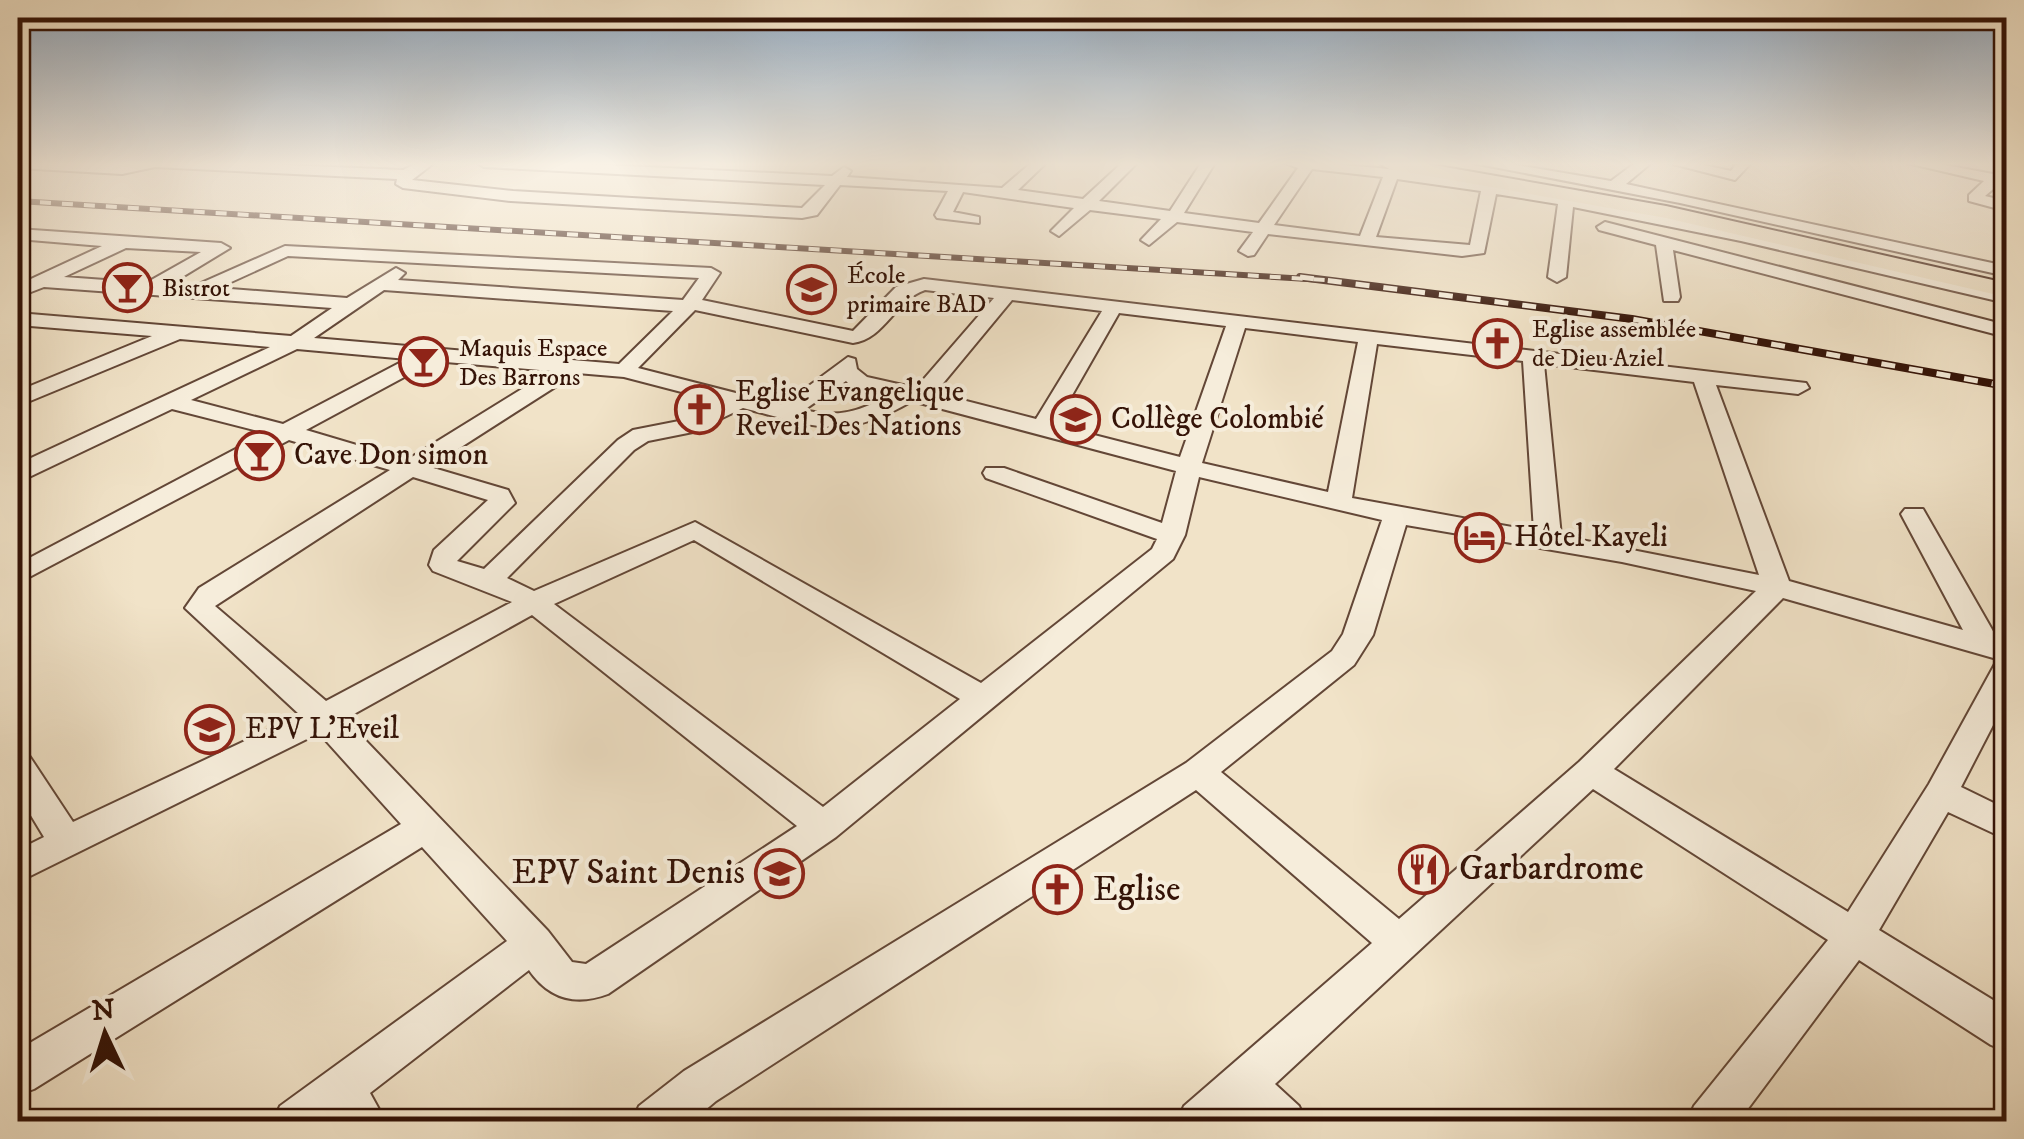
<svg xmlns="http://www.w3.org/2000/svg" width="2024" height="1139" font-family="'IM FELL DW Pica',serif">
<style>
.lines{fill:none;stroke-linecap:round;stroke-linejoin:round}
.minor-casing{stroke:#634737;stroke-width:4}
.major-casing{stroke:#341307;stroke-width:4}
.minor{fill:#f6eddb;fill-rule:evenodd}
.major{fill:#f1e3c8;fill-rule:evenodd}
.rail-far1-casing{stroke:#341307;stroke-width:6}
.rail-casing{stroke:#341307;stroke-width:8}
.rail-far1{stroke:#f6eddb;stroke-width:4;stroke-dasharray:11;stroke-linecap:butt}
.rail{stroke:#f6eddb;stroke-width:5;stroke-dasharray:14;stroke-linecap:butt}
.labels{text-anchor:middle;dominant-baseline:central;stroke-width:8;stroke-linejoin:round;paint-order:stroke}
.far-poi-label{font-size:25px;fill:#341307;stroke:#f6eddb;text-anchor:start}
.poi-label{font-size:30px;fill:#341307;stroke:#f6eddb;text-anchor:start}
.near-poi-label{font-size:35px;fill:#341307;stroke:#f6eddb;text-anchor:start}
</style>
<rect width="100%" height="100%" fill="#f1e3c8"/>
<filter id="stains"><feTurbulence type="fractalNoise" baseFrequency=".002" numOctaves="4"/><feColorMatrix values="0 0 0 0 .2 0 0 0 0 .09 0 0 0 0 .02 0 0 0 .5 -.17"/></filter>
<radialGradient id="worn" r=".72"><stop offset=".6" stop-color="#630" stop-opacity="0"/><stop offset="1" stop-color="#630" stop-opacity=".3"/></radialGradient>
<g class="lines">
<defs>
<g id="minor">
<path d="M18,163H243L403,170L417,163H434L412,180L513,191L802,208L825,185L484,167L477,163H567L832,176L844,167L851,171L847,177L1002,188L1031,163H1046L1018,190L1083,199L1122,163H1137L1099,201L1170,211L1201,163H1215L1184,213L1259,223L1298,168L1285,163C1367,163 1447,176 1528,190C1689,217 1848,255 2006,293V303L1741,241L1573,207L1566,277L1557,282L1548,277L1558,204L1496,194L1484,253L1462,256L1268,234L1254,255L1248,256L1239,251L1253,232L1177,222L1149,245L1141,240L1161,219L1090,210L1059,236L1051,231L1074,208L963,192L953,212L979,217V223L937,218L935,215L948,191L840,185L817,215L802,218L511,201L403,188L396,184L397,179L155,167L122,174L18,168ZM1312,169L1383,177L1360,236L1274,225ZM1397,179L1481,191L1470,245L1376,237Z"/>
<path d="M1473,163H1504L1611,181L1635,163H1651L1626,184L2006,266V276L1680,203Z"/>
<path d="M1669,163H1695L1731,171L1737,163H1751L1735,180Z"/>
<path d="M1907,163H1935L1993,174L2006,168V185L1999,184L1985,196L2006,201V211L1969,201V195L1984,181Z"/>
<path d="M1605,222L2006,325V337L1673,250L1680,297L1678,301H1664L1656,245L1599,230L1597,227Z"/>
<path d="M18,229L221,243L230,248L169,285L192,287L285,246L711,268L720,273L702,300L853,331L896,287L924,279L1806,383L1809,388L1798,394L1716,385L1789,581L1963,630L1901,514L1905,509H1923L1998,640L2006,642V700L1961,787L2006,809V839L1948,812L1879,930L2006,1008V1051L1991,1045L1859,960L1738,1122H1687L1694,1106L1828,940L1593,789L1275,1084L1299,1106L1306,1122H1250L1242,1114L1234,1122H1177L1184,1106L1372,943L1196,790L716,1101L691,1122H632L639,1106L684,1071L1186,763L1332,651L1343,634L1382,520L1199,477L1185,535L1173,559L836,837L608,994C576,1006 549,999 529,970L370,1093L386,1122H273L280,1106L507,941L422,847L34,1089L18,1095V1050L401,824L319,733L18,882V850L44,837L18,794V754L30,757L73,822L300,715L185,608L199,588L390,470L289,440L18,583V564L266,433L172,409L27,478L18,480V464L270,347L180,339L18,406V391L152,336L18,325V313L291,336L332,308L44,287L18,297V285L102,246L18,239ZM126,248L201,252L146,283L64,277ZM288,256L699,278L683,300L398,280L405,273L396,268L347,298L218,288ZM384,290L673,311L619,364L314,338ZM925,290L994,298L916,388L867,377L857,369L855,359L848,357L783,405L638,368L695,310L853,343C885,339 895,300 925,290ZM1012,300L1102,311L1036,419L935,393ZM1119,313L1226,326L1180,457L1055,425ZM1245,328L1358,342L1328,492L1202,463ZM1377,344L1523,361L1534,531L1352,498ZM297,349L407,359L283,424L191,400ZM434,361L551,371L407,460L306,430ZM1544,364L1694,382L1759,575L1561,536ZM577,373L624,377L720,402L679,421L633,430L618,440L484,569L457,561L515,503L508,490L430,467ZM846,381L852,387L889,395C860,412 837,418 804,410ZM912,401L1176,471L1162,523L1004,468H986L983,473L986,478L1157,539L1152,549L981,683L695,522L534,591L507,578L634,450L648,441L693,432L743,408C814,426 842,442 912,401ZM413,477L488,500L434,550L429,565L433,571L512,602L326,701L215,606ZM1406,525L1622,562L1756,591L1579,762L1399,919L1221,772L1354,665L1373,635ZM694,540L960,699L823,807L554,604ZM1783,598L2004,661L1995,664L1929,784L1848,912L1614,769ZM532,615L797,826L586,964L572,962L548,931L345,719Z"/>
</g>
<path id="major" d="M1379,163H1422L1666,206L2006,283V297L1666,218L1389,169Z"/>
</defs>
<use href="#minor" class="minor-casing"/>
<use href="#major" class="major-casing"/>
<use href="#minor" class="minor"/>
<use href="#major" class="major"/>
<defs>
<path id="rail-far1" d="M18,201L1325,280"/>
<path id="rail" d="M1300,277L1632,319L2006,386"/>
</defs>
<use href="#rail-far1" class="rail-far1-casing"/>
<use href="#rail" class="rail-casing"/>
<use href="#rail-far1" class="rail-far1"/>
<use href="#rail" class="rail"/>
</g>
<linearGradient id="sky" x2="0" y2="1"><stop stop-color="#92aac1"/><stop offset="0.51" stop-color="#f9f2e6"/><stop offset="1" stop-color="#f9f2e6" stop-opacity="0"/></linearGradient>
<rect width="2024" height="322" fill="url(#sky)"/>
<defs>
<symbol id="bar-ring" viewBox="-11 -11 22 22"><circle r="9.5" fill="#f6eddb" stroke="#8f2418" stroke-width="1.5"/><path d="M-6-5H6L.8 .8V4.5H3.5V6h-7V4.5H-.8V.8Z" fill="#8f2418"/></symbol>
<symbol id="school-ring" viewBox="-11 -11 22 22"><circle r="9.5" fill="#f6eddb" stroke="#8f2418" stroke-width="1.5"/><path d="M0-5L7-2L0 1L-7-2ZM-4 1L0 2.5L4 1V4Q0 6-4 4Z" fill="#8f2418"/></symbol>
<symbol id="church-ring" viewBox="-11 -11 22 22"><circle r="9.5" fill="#f6eddb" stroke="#8f2418" stroke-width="1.5"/><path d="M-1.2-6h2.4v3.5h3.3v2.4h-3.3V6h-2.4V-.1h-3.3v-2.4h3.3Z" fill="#8f2418"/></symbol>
<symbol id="hotel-ring" viewBox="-11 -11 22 22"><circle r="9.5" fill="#f6eddb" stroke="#8f2418" stroke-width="1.5"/><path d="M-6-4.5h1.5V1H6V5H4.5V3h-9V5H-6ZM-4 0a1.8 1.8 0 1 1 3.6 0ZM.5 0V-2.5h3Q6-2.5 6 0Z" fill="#8f2418"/></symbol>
<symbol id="restaurant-ring" viewBox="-11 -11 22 22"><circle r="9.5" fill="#f6eddb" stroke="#8f2418" stroke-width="1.5"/><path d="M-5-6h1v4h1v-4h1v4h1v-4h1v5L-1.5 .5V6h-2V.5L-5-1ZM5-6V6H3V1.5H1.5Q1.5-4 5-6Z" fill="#8f2418"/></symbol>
</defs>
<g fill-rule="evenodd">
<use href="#bar-ring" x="100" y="260" width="55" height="55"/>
<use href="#school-ring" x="784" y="262" width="55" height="55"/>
<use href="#church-ring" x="1470" y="316" width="55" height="55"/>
<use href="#bar-ring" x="396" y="334" width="55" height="55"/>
<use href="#church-ring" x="672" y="382" width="55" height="55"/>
<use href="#school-ring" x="1048" y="392" width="55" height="55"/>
<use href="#bar-ring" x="232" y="428" width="55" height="55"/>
<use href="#hotel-ring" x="1452" y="510" width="55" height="55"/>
<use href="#school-ring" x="182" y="702" width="55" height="55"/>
<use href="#restaurant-ring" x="1396" y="842" width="55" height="55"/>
<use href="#school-ring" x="752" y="846" width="55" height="55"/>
<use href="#church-ring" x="1030" y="862" width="55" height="55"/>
</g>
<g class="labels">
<g class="far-poi-label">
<text x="847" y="275">École<tspan x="847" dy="29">primaire BAD</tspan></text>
<text x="162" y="288">Bistrot</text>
<text x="1532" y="329">Eglise assemblée<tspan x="1532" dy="29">de Dieu Aziel</tspan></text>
<text x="459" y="348">Maquis Espace<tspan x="459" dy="29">Des Barrons</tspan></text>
</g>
<g class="poi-label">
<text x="735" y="392">Eglise Evangelique<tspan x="735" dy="34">Reveil Des Nations</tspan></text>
<text x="1111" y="419">Collège Colombié</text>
<text x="294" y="455">Cave Don simon</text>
<text x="1514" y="537">Hôtel Kayeli</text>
<text x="245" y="729">EPV L'Eveil</text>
</g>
<g class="near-poi-label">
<text x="1459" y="869">Garbardrome</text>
<text x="745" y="873" text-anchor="end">EPV Saint Denis</text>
<text x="1093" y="890">Eglise</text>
</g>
</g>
<rect width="2024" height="1139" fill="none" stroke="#f1e3c8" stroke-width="60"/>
<rect x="20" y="20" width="1984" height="1099" fill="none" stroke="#341307" stroke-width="5"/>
<rect x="30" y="30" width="1964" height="1079" fill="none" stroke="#341307" stroke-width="2.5"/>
<g transform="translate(105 1034) rotate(356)" stroke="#f6eddb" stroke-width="8" paint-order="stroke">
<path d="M0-8L18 38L0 25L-18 38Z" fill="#341307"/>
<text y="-15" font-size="28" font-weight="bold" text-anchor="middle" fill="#341307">N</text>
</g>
<rect width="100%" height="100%" filter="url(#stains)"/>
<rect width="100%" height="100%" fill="url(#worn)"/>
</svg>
